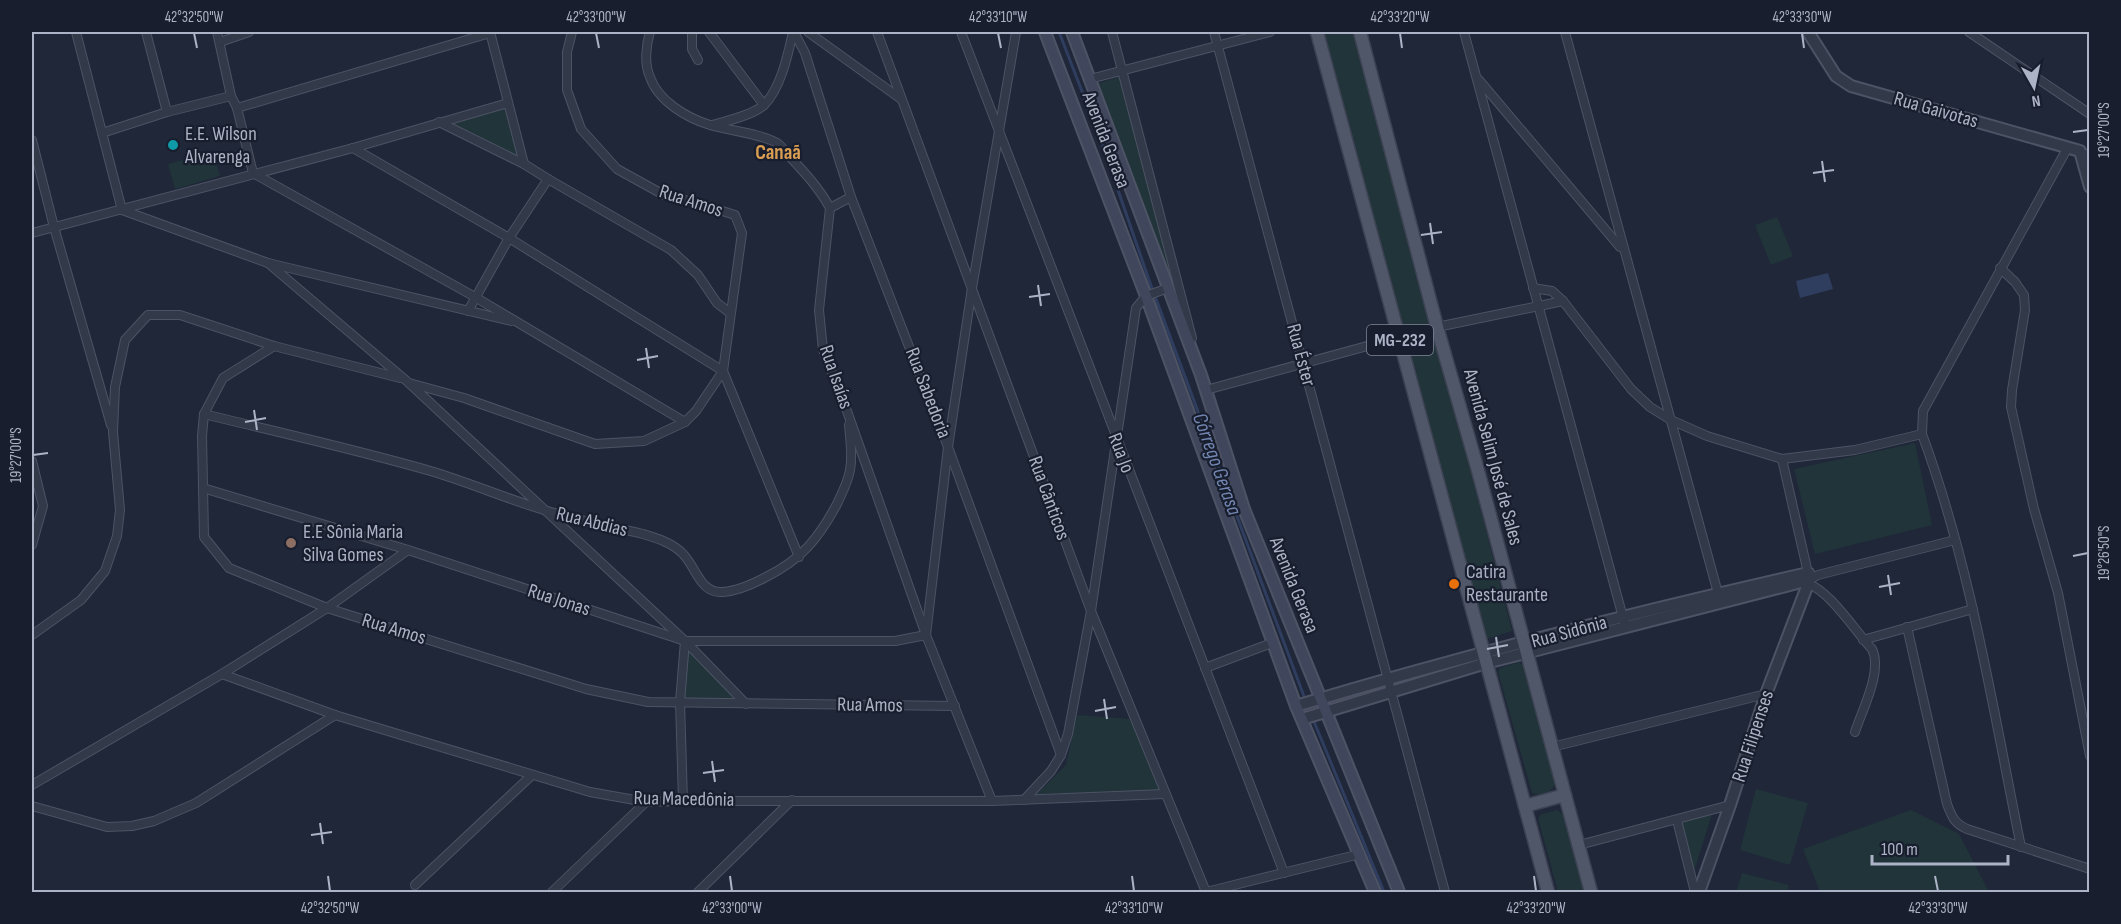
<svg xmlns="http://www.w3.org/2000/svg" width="2121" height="924" font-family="'Sofia Sans Condensed',sans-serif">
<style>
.green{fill:#20343a}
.water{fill:#2f3d5f}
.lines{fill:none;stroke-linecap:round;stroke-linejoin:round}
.stream{stroke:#2f3d5f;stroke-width:3}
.minor-casing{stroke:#4d5364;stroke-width:10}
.tertiary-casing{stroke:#4d5364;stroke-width:14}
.secondary-casing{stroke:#4d5364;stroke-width:14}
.primary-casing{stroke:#3c4252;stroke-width:15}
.minor{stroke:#323949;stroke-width:8}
.tertiary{stroke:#323949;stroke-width:10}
.secondary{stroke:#40475c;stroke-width:10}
.primary{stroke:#505769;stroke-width:12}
.ticks{fill:none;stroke:#acb3c6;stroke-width:2}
.culture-dot{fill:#0f9aa8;stroke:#181e2d;stroke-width:2}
.education-dot{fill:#8d6e63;stroke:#181e2d;stroke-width:2}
.food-dot{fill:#e8710a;stroke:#181e2d;stroke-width:2}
.labels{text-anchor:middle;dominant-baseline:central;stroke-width:4.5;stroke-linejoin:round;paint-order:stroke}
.shield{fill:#181e2d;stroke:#808698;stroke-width:1.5}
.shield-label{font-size:18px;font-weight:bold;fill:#acb3c6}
.street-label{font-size:20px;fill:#acb3c6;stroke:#181e2d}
.poi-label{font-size:20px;fill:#acb3c6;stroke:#181e2d;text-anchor:start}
.neighbourhood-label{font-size:21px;font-weight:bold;fill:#da9e53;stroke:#181e2d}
.water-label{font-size:21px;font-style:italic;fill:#7286b1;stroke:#181e2d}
.neatline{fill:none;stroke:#acb3c6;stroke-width:2}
.ticks-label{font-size:15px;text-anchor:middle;fill:#acb3c6}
</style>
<rect width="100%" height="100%" fill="#1f2739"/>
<g class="green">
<path d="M1322,32H1355L1431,323L1402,331Z"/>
<path d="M1119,77L1185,322L1096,84Z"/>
<path d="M506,106L520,158L447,123Z"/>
<path d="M213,152L220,176L175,189L168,164Z"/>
<path d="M1777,217L1793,256L1771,265L1755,225Z"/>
<path d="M1435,333L1512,631L1486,639L1405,341Z"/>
<path d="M1915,443L1932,525L1815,554L1794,469Z"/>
<path d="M687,646L739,701L683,700Z"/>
<path d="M1519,662L1523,666L1555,784C1550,794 1542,797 1532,793L1498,672L1500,668Z"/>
<path d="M1077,715L1131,719L1160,790L1037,794L1066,765Z"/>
<path d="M1756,789L1808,803L1790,865L1740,850Z"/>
<path d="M1715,804L1692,878L1679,815Z"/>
<path d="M1557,810L1563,815L1584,892H1558L1538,818L1542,814Z"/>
<path d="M1911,810L1959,834L1989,892H1820L1803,849Z"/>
<path d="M1742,873L1789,885L1787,892H1736Z"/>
</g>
<path class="water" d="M1828,273L1833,289L1800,298L1796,281Z"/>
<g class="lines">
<g class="stream">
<path d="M1059,32L1099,135L1149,280L1305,699"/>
<path d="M1313,719L1384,892"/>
</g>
<defs>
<g id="minor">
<path d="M76,32L122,210L268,263L511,321"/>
<path d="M146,32L167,112"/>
<path d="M217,32L231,96L237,108L253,173L475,297L685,422"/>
<path d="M490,32L524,164"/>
<path d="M650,32C646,45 644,64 650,77C658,101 687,118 710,125C730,131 759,133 777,143C782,146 786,153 790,157C805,173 819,188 830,208L819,310L823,350L847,411L926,635L992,801"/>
<path d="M692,32V49L698,60"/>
<path d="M709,32L764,105"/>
<path d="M794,32L805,53L851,197L948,447L1061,755"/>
<path d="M808,32L901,99"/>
<path d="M877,32L1091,611L1206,892"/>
<path d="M961,32L1284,873"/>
<path d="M1112,32L1192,338"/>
<path d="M1214,32L1445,892"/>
<path d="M1464,32L1624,621"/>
<path d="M1565,32L1719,597"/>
<path d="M1969,32L2090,114"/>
<path d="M220,42L249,32"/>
<path d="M1090,79L1270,32"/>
<path d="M1479,80L1620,247"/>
<path d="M237,108L490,33"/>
<path d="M439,122L524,164L548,179L671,250L698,275L717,303L730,313"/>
<path d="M712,125C727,121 753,115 764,105C781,88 788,54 793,32"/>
<path d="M102,133L167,112L231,96"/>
<path d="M32,140L54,227L111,425"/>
<path d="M353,148L509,238L723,371"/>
<path d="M2087,154H2090"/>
<path d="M830,208L851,197"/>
<path d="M32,233L353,148L508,103"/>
<path d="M268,263L409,383L685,641L746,704"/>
<path d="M2000,268L2015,282L2024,295L2025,310L2012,390L2011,407L2034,509L2058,593L2090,756"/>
<path d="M1533,288L1552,291L1563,301L1631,389L1650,407L1671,420L1707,436L1782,459L1855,450L1922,434"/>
<path d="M468,311L509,238L548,179"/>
<path d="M274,346L223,378L204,414L202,436L204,537L229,568L327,608L586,689L648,702L955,706"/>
<path d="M723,371L799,557"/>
<path d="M409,383L464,398L595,444L644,441L685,422L696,411L723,371L742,233L735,215L697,203L664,195L617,169L581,129L567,90V52L572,32"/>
<path d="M1206,390L1437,327L1563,301"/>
<path d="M204,414C281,433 358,450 434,472C470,483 505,498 541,509C574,520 609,526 643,534C656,538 673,543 683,554C696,567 700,594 723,592C738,591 753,584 766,577C802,559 818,539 837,504C842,493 848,482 850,470C853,455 850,439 849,425"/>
<path d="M1782,459L1808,573H1810"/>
<path d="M32,461L43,506L32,545"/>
<path d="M203,488L408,550L685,641H895L926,635L948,447L972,288L1016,32"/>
<path d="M1809,580L1818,575L1955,540"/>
<path d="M1808,584C1829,590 1856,632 1872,649C1883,671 1862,710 1855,732"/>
<path d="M1907,627L1947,804C1952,817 1954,823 1967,829L2090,869"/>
<path d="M32,635L81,600L105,571L117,536L120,510L113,432L115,387L125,340L148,315H180L274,346L400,378"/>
<path d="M1863,640L1973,609"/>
<path d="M1205,668L1272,643"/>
<path d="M222,674L335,715L590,792L646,802L683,801H992L1165,794"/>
<path d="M1552,747L1766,694"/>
<path d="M32,785L222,674L327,608L408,550"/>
<path d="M1024,800L1051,771L1061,755L1068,734L1091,611L1136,308L1146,296L1168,288"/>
<path d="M683,801L680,702L685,641"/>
<path d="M32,806L107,827L132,826L154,821L196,803L335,715"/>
<path d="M1677,820L1695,892"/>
<path d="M1579,845L1730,805"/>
<path d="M2021,847C1993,709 1971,567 1922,434L1923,411L2068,147"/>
<path d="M415,885L532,775"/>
<path d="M552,892L646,802"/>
<path d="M698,892L792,800"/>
<path d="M1206,892L1360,854"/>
</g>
<g id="tertiary">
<path d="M1808,32L1836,76L1851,86L2080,151L2090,187"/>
<path d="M1296,706C1465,655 1636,612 1808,573V584L1766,694L1730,805L1699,892"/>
<path d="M1302,719L1486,663L1809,580"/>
</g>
<g id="secondary">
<path d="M1045,32L1146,296L1296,706L1375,892"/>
<path d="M1072,32L1201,375L1244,509L1399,892"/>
</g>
<g id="primary">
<path d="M1317,32L1548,892"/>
<path d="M1360,32L1437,327L1477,467L1591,892"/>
<path d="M1525,806L1565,795"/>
</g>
</defs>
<use href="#minor" class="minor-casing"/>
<use href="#tertiary" class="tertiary-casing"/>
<use href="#secondary" class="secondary-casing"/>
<use href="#primary" class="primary-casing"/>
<use href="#minor" class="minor"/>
<use href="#tertiary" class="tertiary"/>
<use href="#secondary" class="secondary"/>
<use href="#primary" class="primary"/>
</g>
<path class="ticks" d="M194,33L197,48M596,33L599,48M998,33L1001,48M1400,33L1402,48M1802,33L1804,48M2073,132L2088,130M1822,161L1825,182M1813,173L1834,170M1430,223L1433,244M1421,235L1442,232M1038,285L1041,306M1029,297L1050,294M646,348L649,368M637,360L658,356M254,410L257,430M245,422L266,418M33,455L48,453M2073,556L2088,553M1888,575L1891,595M1879,587L1900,583M1496,637L1499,657M1487,649L1508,645M1104,699L1107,719M1095,711L1116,707M712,761L715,782M703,773L724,770M320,823L323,844M311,835L332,832M328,876L330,891M730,876L732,891M1132,876L1134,891M1534,876L1536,891M1935,876L1938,891"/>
<circle class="culture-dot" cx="173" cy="145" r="6"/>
<circle class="education-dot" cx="291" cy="543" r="6"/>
<circle class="food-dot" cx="1454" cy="584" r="6"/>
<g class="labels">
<rect class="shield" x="1367" y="325" width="66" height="30" rx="4.5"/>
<g class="shield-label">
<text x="1400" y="340">MG-232</text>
</g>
<g class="street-label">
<text transform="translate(1936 110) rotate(16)">Rua Gaivotas</text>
<text transform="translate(1106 140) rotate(69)">Avenida Gerasa</text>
<text transform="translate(691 201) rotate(18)">Rua Amos</text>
<text transform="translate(1301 355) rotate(75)">Rua Éster</text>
<text transform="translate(836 377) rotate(71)">Rua Isaías</text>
<text transform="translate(928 393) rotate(69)">Rua Sabedoria</text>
<text transform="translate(1121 453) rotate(69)">Rua Jo</text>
<text transform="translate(1493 457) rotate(75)">Avenida Selim José de Sales</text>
<text transform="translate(1049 498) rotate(70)">Rua Cânticos</text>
<text transform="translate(592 522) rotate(14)">Rua Abdias</text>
<text transform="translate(1294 585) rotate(68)">Avenida Gerasa</text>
<text transform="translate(559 600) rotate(18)">Rua Jonas</text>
<text transform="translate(394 629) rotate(17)">Rua Amos</text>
<text transform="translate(1569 632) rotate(-15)">Rua Sidônia</text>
<text transform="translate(870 705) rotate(1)">Rua Amos</text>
<text transform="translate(1753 736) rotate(-72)">Rua Filipenses</text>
<text transform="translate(684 799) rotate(1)">Rua Macedônia</text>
</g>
<g class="poi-label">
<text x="185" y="134">E.E. Wilson<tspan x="185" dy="23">Alvarenga</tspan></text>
<text x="303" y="532">E.E Sônia Maria<tspan x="303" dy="23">Silva Gomes</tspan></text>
<text x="1466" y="572">Catira<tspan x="1466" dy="23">Restaurante</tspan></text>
</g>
<g class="neighbourhood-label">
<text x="778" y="152">Canaã</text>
</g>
<g class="water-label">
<text transform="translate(1217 464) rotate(70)">Córrego Gerasa</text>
</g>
</g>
<rect width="2121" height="924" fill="none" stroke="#181e2d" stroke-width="66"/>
<g transform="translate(2034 87) rotate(171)" stroke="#181e2d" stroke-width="4.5" paint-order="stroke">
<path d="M0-4.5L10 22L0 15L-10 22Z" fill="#acb3c6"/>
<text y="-9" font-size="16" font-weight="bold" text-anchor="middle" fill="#acb3c6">N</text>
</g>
<path d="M1872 855v9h136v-9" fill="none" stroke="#acb3c6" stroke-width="3"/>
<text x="1881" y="855" font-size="18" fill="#acb3c6" stroke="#181e2d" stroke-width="4.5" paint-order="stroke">100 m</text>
<rect x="33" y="33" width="2055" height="858" class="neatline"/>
<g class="ticks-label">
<text x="194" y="22">42°32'50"W</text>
<text x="596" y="22">42°33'00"W</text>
<text x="998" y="22">42°33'10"W</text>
<text x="1400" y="22">42°33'20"W</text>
<text x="1802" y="22">42°33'30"W</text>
<text transform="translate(2104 130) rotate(-90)" y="5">19°27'00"S</text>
<text transform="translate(16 455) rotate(-90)" y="5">19°27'00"S</text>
<text transform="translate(2104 553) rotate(-90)" y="5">19°26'50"S</text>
<text x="330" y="913">42°32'50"W</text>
<text x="732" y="913">42°33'00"W</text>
<text x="1134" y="913">42°33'10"W</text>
<text x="1536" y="913">42°33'20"W</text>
<text x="1938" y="913">42°33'30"W</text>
</g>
</svg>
